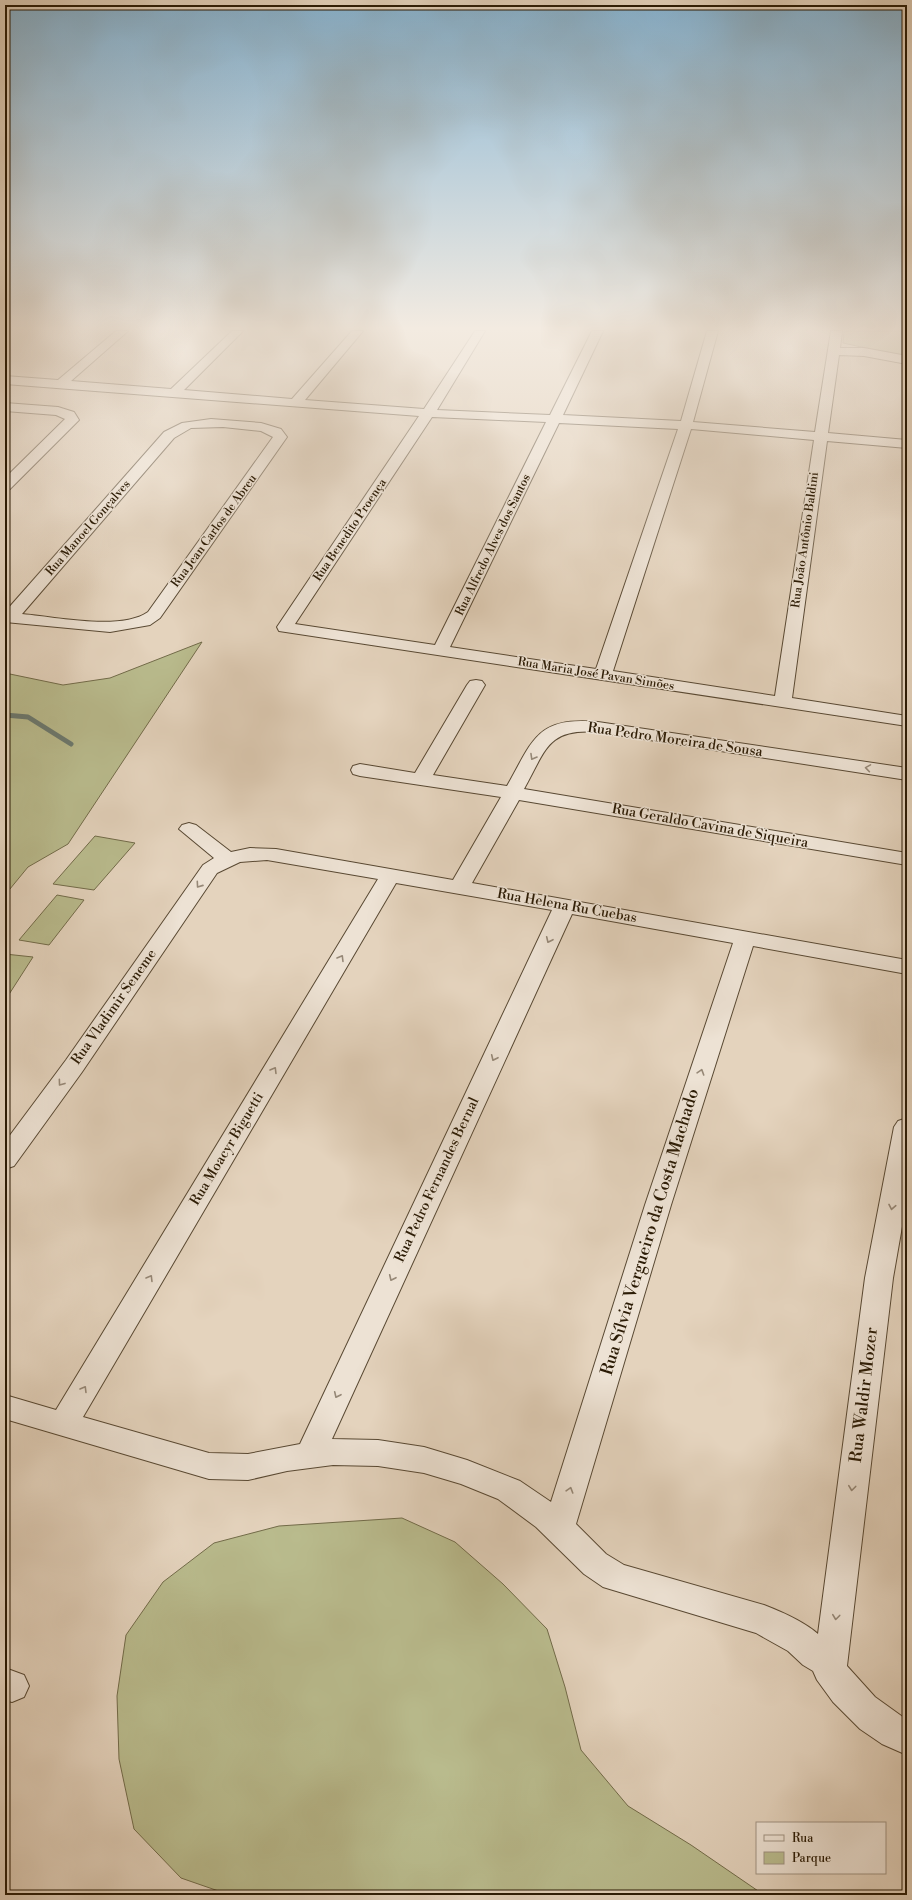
<svg xmlns="http://www.w3.org/2000/svg" width="912" height="1900" font-family="'Libre Bodoni',serif">
<style>
.green{fill:#b9bb8d;stroke:#726b49}
.lines{fill:none;stroke-linecap:round;stroke-linejoin:round}
.stream{stroke:#6b796f;stroke-width:5}
.minor-casing{stroke:#594933;stroke-width:2}
.minor{fill:#ede2d4;fill-rule:evenodd}
.oneway{stroke:#968877}
.labels{text-anchor:middle;dominant-baseline:central;stroke-width:3;stroke-linejoin:round;paint-order:stroke}
.far-street-label{font-size:12px;fill:#2b1b05;stroke:#ede2d4}
.street-label{font-size:14px;fill:#2b1b05;stroke:#ede2d4}
.near-street-label{font-size:17px;fill:#2b1b05;stroke:#ede2d4}
</style>
<rect width="100%" height="100%" fill="#e4d3bd"/>
<filter id="stains"><feTurbulence type="fractalNoise" baseFrequency=".005" numOctaves="4"/><feColorMatrix values="0 0 0 0 .2 0 0 0 0 .09 0 0 0 0 .02 0 0 0 .5 -.17"/></filter>
<radialGradient id="worn" r=".72"><stop offset=".6" stop-color="#630" stop-opacity="0"/><stop offset="1" stop-color="#630" stop-opacity=".3"/></radialGradient>
<g class="green">
<path d="M844,331H907V357L843,343Z"/>
<path d="M202,642L68,844L28,867L5,895V673L63,685L110,678Z"/>
<path d="M95,836L135,843L94,890L53,884Z"/>
<path d="M57,895L84,900L49,945L19,940Z"/>
<path d="M5,954L33,957L6,999H5Z"/>
<path d="M402,1518L455,1542L503,1584L547,1629L565,1687L581,1750L628,1806L691,1845L764,1895H230L181,1878L134,1829L119,1759L117,1696L126,1635L163,1582L214,1543L279,1526Z"/>
</g>
<g class="lines">
<path class="stream" d="M5,715L28,717L71,744"/>
<defs>
<g id="minor">
<path d="M116,331H128L71,381L171,389L232,331H243L184,390L292,399L352,331H363L305,400L424,409L475,331H485L437,410L550,415L592,331H603L563,415L681,421L707,331H718L693,422L815,432L831,331H842L840,348H864L907,356V364L864,356L839,355L828,433L907,440V448L827,441L792,698L907,716V726L279,631L277,627L419,416L5,384V376L58,380ZM432,417L546,422L435,645L295,624ZM559,423L678,429L596,669L450,647ZM691,429L814,440L775,696L613,671Z"/>
<path d="M5,403L58,407L74,412L79,420L10,489L5,490V478L65,419L56,415L5,411Z"/>
<path d="M211,419L261,423L281,429L287,437L160,618L150,625L110,632L5,622V612L164,432L182,423ZM223,427L261,431L273,437L148,612C121,631 56,617 22,614L174,438L191,428Z"/>
<path d="M476,680L482,681L485,685L433,775L507,786C533,740 537,716 598,722L907,768V780L598,732C547,728 546,750 524,789L907,853V865L519,800L472,883L907,960V974L753,946L671,1205L576,1524L606,1554L624,1565L764,1605C782,1612 803,1621 818,1634L865,1278L894,1127L898,1121L907,1118V1198L893,1278L847,1666L875,1697L907,1720V1755L882,1744L860,1729L833,1702L817,1680L813,1671L803,1665L788,1651L756,1633L603,1587L584,1574L536,1527L498,1499L461,1484L424,1473L378,1466L333,1465L287,1471L248,1480L209,1479L5,1419V1395L56,1410L378,879L267,860L240,862L217,873L82,1072L14,1166L5,1169V1142L66,1060L203,865L214,858L179,829L182,825L189,823L196,825L231,852L250,848L276,849L453,880L501,797L360,776L353,774L351,770L353,766L360,764L415,773L467,685L470,681ZM396,883L552,910L300,1444L248,1454L209,1453L83,1417ZM572,914L733,943L645,1205L551,1502L520,1481L467,1460L424,1447L378,1440L332,1439Z"/>
<path d="M5,1668L24,1675L29,1686L24,1697L12,1702L5,1700Z"/>
</g>
</defs>
<use href="#minor" class="minor-casing"/>
<use href="#minor" class="minor"/>
</g>
<defs><path id="oneway-chevron" d="M-2-3.5L2.5 0L-2 3.5" fill="none" stroke-width="1.6" stroke-linecap="round" stroke-linejoin="round"/></defs>
<g class="oneway">
<use href="#oneway-chevron" transform="translate(533 757) rotate(120)"/>
<use href="#oneway-chevron" transform="translate(868 768) rotate(-171)"/>
<use href="#oneway-chevron" transform="translate(199 885) rotate(125)"/>
<use href="#oneway-chevron" transform="translate(549 940) rotate(115)"/>
<use href="#oneway-chevron" transform="translate(341 958) rotate(-59)"/>
<use href="#oneway-chevron" transform="translate(494 1058) rotate(115)"/>
<use href="#oneway-chevron" transform="translate(274 1070) rotate(-59)"/>
<use href="#oneway-chevron" transform="translate(701 1072) rotate(-72)"/>
<use href="#oneway-chevron" transform="translate(61 1083) rotate(126)"/>
<use href="#oneway-chevron" transform="translate(892 1207) rotate(101)"/>
<use href="#oneway-chevron" transform="translate(150 1278) rotate(-59)"/>
<use href="#oneway-chevron" transform="translate(392 1278) rotate(115)"/>
<use href="#oneway-chevron" transform="translate(84 1389) rotate(-59)"/>
<use href="#oneway-chevron" transform="translate(337 1395) rotate(115)"/>
<use href="#oneway-chevron" transform="translate(852 1488) rotate(97)"/>
<use href="#oneway-chevron" transform="translate(570 1490) rotate(-73)"/>
<use href="#oneway-chevron" transform="translate(836 1617) rotate(97)"/>
</g>
<linearGradient id="sky" x2="0" y2="1"><stop stop-color="#87b5d4"/><stop offset="0.55" stop-color="#f3ebe1"/><stop offset="1" stop-color="#f3ebe1" stop-opacity="0"/></linearGradient>
<rect width="912" height="597" fill="url(#sky)"/>
<g class="labels">
<g class="far-street-label">
<text transform="translate(88 528) rotate(-49)">Rua Manoel Gonçalves</text>
<text transform="translate(350 530) rotate(-56)">Rua Benedito Proença</text>
<text transform="translate(214 531) rotate(-54)">Rua Jean Carlos de Abreu</text>
<text transform="translate(805 540) rotate(-82)">Rua João Antônio Baldini</text>
<text transform="translate(493 545) rotate(-64)">Rua Alfredo Alves dos Santos</text>
<text transform="translate(596 674) rotate(9)">Rua Maria José Pavan Simões</text>
</g>
<g class="street-label">
<text transform="translate(675 740) rotate(8)">Rua Pedro Moreira de Sousa</text>
<text transform="translate(710 826) rotate(10)">Rua Geraldo Cavina de Siqueira</text>
<text transform="translate(567 906) rotate(10)">Rua Helena Ru Cuebas</text>
<text transform="translate(114 1007) rotate(-55)">Rua Vladimir Seneme</text>
<text transform="translate(227 1149) rotate(-59)">Rua Moacyr Biguetti</text>
<text transform="translate(437 1180) rotate(-65)">Rua Pedro Fernandes Bernal</text>
</g>
<g class="near-street-label">
<text transform="translate(650 1232) rotate(-73)">Rua Sílvia Vergueiro da Costa Machado</text>
<text transform="translate(864 1395) rotate(-83)">Rua Waldir Mozer</text>
</g>
</g>
<rect width="912" height="1900" fill="none" stroke="#e4d3bd" stroke-width="20"/>
<rect x="6" y="6" width="900" height="1888" fill="none" stroke="#2b1b05" stroke-width="2"/>
<rect x="10" y="10" width="892" height="1880" fill="none" stroke="#2b1b05"/>
<rect x="756" y="1822" width="130" height="52" fill="#ede2d4" stroke="#9f9281"/>
<rect x="764" y="1835" width="20" height="6" fill="#ede2d4" stroke="#9f9281"/>
<text x="792" y="1842" font-size="12" fill="#2b1b05">Rua</text>
<rect x="764" y="1852" width="20" height="12" fill="#b9bb8d" stroke="#9f9281"/>
<text x="792" y="1862" font-size="12" fill="#2b1b05">Parque</text>
<rect width="100%" height="100%" filter="url(#stains)"/>
<rect width="100%" height="100%" fill="url(#worn)"/>
</svg>
